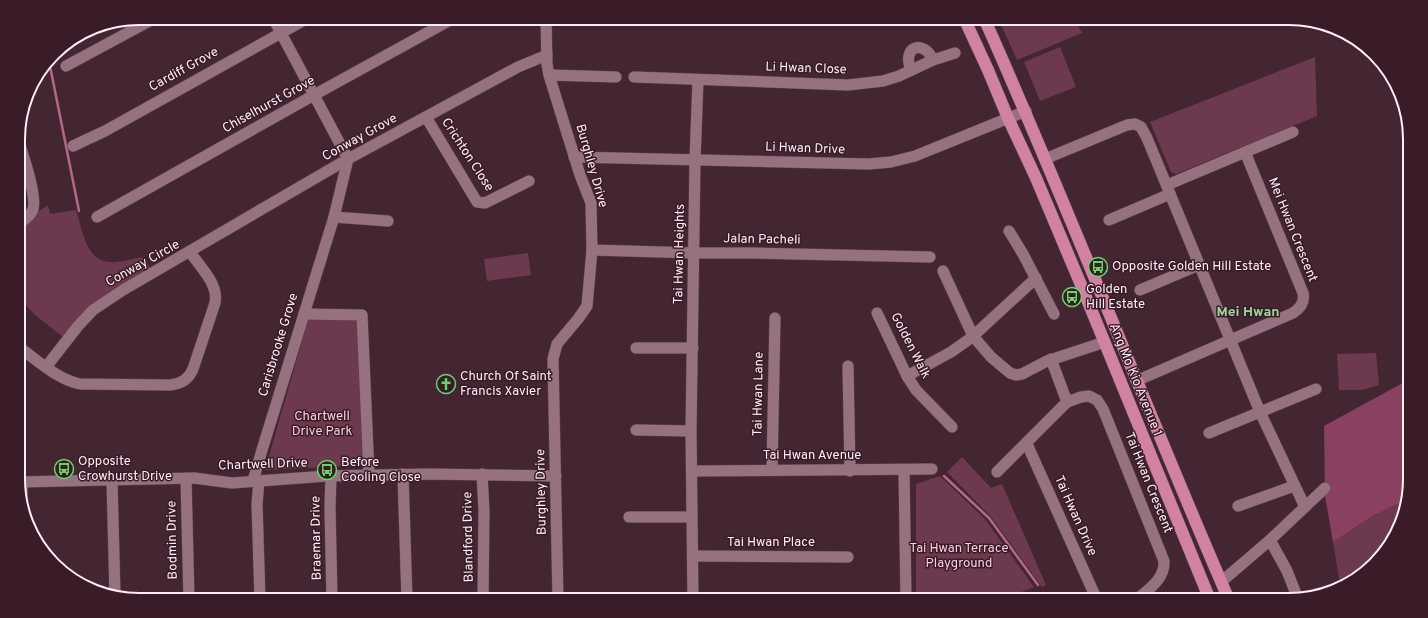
<svg xmlns="http://www.w3.org/2000/svg" width="1428" height="618" font-family="Overpass,sans-serif">
<style>
.green{fill:#6c394f}
.forest{fill:#8a4161}
.lines{fill:none;stroke-linecap:round;stroke-linejoin:round}
.stream{stroke:#b46788;stroke-width:2.5}
.minor-casing{stroke:#5c434e;stroke-width:12}
.major-casing{stroke:#5c434e;stroke-width:13}
.minor{stroke:#96717f;stroke-width:11}
.major{stroke:#d181a2;stroke-width:12}
.labels{text-anchor:middle;dominant-baseline:central;stroke-width:3;stroke-linejoin:round;paint-order:stroke}
.street-label{font-size:13px;fill:#ffeef4;stroke:#391c28}
.poi-label{font-size:13px;fill:#ffeef4;stroke:#391c28;text-anchor:start}
.park-label{font-size:13px;fill:#facedf;stroke:#391c28}
.neighbourhood-label{font-size:14px;font-weight:bold;fill:#9ed79c;stroke:#391c28}
.rim{fill:none;stroke:#ffeef4;stroke-width:2}
</style>
<rect width="100%" height="100%" fill="#442632"/>
<g class="green">
<path d="M998,18H1074L1082,33L1017,60Z"/>
<path d="M1060,47L1076,87L1040,101L1024,62Z"/>
<path d="M1315,57L1317,116L1176,174L1171,172L1150,122Z"/>
<path d="M48,205L50,214L76,210C82,227 85,260 109,262C119,263 132,259 142,257L153,271L99,302L67,340L35,315L19,298L18,226Z"/>
<path d="M528,253L531,275L487,281L484,259Z"/>
<path d="M353,319L359,322L365,465L265,470L308,320Z"/>
<path d="M1376,353L1379,385L1362,390H1339L1337,354Z"/>
<path d="M962,457L991,488L1002,484L1046,585L1042,587L991,517L947,472Z"/>
<path d="M940,476L985,519L1034,587L1002,600H916V484Z"/>
<path d="M1406,500L1401,525L1385,553L1357,580L1340,585L1333,542L1371,517Z"/>
</g>
<path class="forest" d="M1410,379V480L1406,500L1371,517L1333,542L1325,496L1324,426Z"/>
<g class="lines">
<g class="stream">
<path d="M49,61L79,211"/>
<path d="M944,476L989,518L1038,585"/>
</g>
<defs>
<g id="minor">
<path d="M546,18L547,64L549,75L580,175L591,203L592,250L587,306L578,319L557,344L553,359L558,600"/>
<path d="M66,66L155,18"/>
<path d="M911,70C901,46 924,39 933,60"/>
<path d="M549,75L616,77"/>
<path d="M634,77L848,85L883,81L899,76L933,60L955,53"/>
<path d="M426,117L477,202L485,203L529,181"/>
<path d="M18,139C23,155 37,195 33,209C31,216 24,220 18,224"/>
<path d="M73,146L105,131L308,18"/>
<path d="M574,157L869,164L891,162L915,156L1026,111"/>
<path d="M1045,159L1127,125L1135,124L1141,127L1147,138L1260,412L1305,507"/>
<path d="M1167,185L1293,132"/>
<path d="M97,217L314,95L454,18"/>
<path d="M334,217L388,221"/>
<path d="M1109,220L1170,194"/>
<path d="M1009,231L1023,254L1054,314"/>
<path d="M592,250L695,253H752L930,257"/>
<path d="M943,271L973,336L991,357L1010,373L1016,375L1022,374L1047,361L1105,342"/>
<path d="M1140,290L1199,265"/>
<path d="M877,313L907,376L916,390L952,427"/>
<path d="M304,314L362,315L369,474"/>
<path d="M19,347C38,361 57,379 80,384L170,385C181,384 189,379 193,369L215,303C219,284 200,267 190,252"/>
<path d="M636,348H693"/>
<path d="M1051,359L1067,402"/>
<path d="M848,366L850,471"/>
<path d="M46,367L78,326L93,310L123,290L348,159L518,67L547,55"/>
<path d="M907,376L951,352L971,338L1036,278"/>
<path d="M1136,381L1293,313C1301,308 1305,302 1303,293L1245,152"/>
<path d="M636,430L691,431"/>
<path d="M1209,433L1316,389"/>
<path d="M1027,444L1097,600"/>
<path d="M772,470L775,318"/>
<path d="M904,470L906,600"/>
<path d="M692,471L932,469"/>
<path d="M997,472L1067,402L1081,397L1089,396L1097,400L1103,409L1164,561C1165,579 1149,589 1136,600"/>
<path d="M403,474L407,600"/>
<path d="M482,474L484,511L483,600"/>
<path d="M331,476L330,507L332,600"/>
<path d="M186,479L189,600"/>
<path d="M112,481L115,595"/>
<path d="M253,481L262,450L334,217L348,159L273,18"/>
<path d="M259,481L257,504L260,600"/>
<path d="M19,482L194,478L232,483L327,476L427,474L556,476"/>
<path d="M22,502V482"/>
<path d="M1238,506L1294,486"/>
<path d="M629,517H692"/>
<path d="M1270,540L1287,571L1298,599"/>
<path d="M693,556L848,557"/>
<path d="M1221,582L1270,540L1325,488"/>
<path d="M634,600L693,599"/>
<path d="M693,600L691,431L695,160L698,80"/>
</g>
<g id="major">
<path d="M964,18L988,70L1008,118L1036,178L1084,292L1210,600"/>
<path d="M984,18C1070,210 1145,407 1229,600"/>
</g>
</defs>
<use href="#minor" class="minor-casing"/>
<use href="#major" class="major-casing"/>
<use href="#minor" class="minor"/>
<use href="#major" class="major"/>
</g>
<defs>
<symbol id="bus-ring" viewBox="-11 -11 22 22"><circle r="9.5" fill="#391c28" stroke="#66d467" stroke-width="1.5"/><path d="M-5-6H5V4H4V6H2V4H-2V6H-4V4H-5ZM-3.5-4V0h7V-4ZM-3.5 1.2v1.5H-2V1.2ZM2 1.2v1.5H3.5V1.2Z" fill="#66d467"/></symbol>
<symbol id="church-ring" viewBox="-11 -11 22 22"><circle r="9.5" fill="#391c28" stroke="#66d467" stroke-width="1.5"/><path d="M-1.2-6h2.4v3.5h3.3v2.4h-3.3V6h-2.4V-.1h-3.3v-2.4h3.3Z" fill="#66d467"/></symbol>
</defs>
<g fill-rule="evenodd">
<use href="#bus-ring" x="1087" y="256" width="22" height="22"/>
<use href="#bus-ring" x="1061" y="286" width="22" height="22"/>
<use href="#church-ring" x="435" y="373" width="22" height="22"/>
<use href="#bus-ring" x="53" y="458" width="22" height="22"/>
<use href="#bus-ring" x="316" y="459" width="22" height="22"/>
</g>
<g class="labels">
<g class="street-label">
<text transform="translate(806 69) rotate(2)">Li Hwan Close</text>
<text transform="translate(184 70) rotate(-29)">Cardiff Grove</text>
<text transform="translate(269 105) rotate(-29)">Chiselhurst Grove</text>
<text transform="translate(360 138) rotate(-29)">Conway Grove</text>
<text transform="translate(805 149) rotate(2)">Li Hwan Drive</text>
<text transform="translate(467 155) rotate(57)">Crichton Close</text>
<text transform="translate(591 166) rotate(74)">Burghley Drive</text>
<text transform="translate(1292 230) rotate(68)">Mei Hwan Crescent</text>
<text transform="translate(762 240) rotate(1)">Jalan Pacheli</text>
<text transform="translate(680 254) rotate(-89)">Tai Hwan Heights</text>
<text transform="translate(143 264) rotate(-29)">Conway Circle</text>
<text transform="translate(279 345) rotate(-73)">Carisbrooke Grove</text>
<text transform="translate(910 346) rotate(63)">Golden Walk</text>
<text transform="translate(1135 380) rotate(68)">Ang Mo Kio Avenue 1</text>
<text transform="translate(759 394) rotate(-89)">Tai Hwan Lane</text>
<text x="812" y="456">Tai Hwan Avenue</text>
<text transform="translate(263 465) rotate(-2)">Chartwell Drive</text>
<text transform="translate(1148 483) rotate(68)">Tai Hwan Crescent</text>
<text transform="translate(542 492) rotate(-91)">Burghley Drive</text>
<text transform="translate(1075 516) rotate(66)">Tai Hwan Drive</text>
<text transform="translate(469 537) rotate(-91)">Blandford Drive</text>
<text transform="translate(317 538) rotate(-91)">Braemar Drive</text>
<text transform="translate(173 540) rotate(-91)">Bodmin Drive</text>
<text x="771" y="543">Tai Hwan Place</text>
</g>
<g class="poi-label">
<text x="1112" y="267">Opposite Golden Hill Estate</text>
<text x="1086" y="290">Golden<tspan x="1086" dy="15">Hill Estate</tspan></text>
<text x="460" y="377">Church Of Saint<tspan x="460" dy="15">Francis Xavier</tspan></text>
<text x="78" y="462">Opposite<tspan x="78" dy="15">Crowhurst Drive</tspan></text>
<text x="341" y="463">Before<tspan x="341" dy="15">Cooling Close</tspan></text>
</g>
<g class="park-label">
<text x="322" y="417">Chartwell<tspan x="322" dy="15">Drive Park</tspan></text>
<text x="959" y="549">Tai Hwan Terrace<tspan x="959" dy="15">Playground</tspan></text>
</g>
<g class="neighbourhood-label">
<text x="1248" y="312">Mei Hwan</text>
</g>
</g>
<path d="M0 0H1428V618H0ZM139 25H1289A114 114 0 0 1 1403 139V479A114 114 0 0 1 1289 593H139A114 114 0 0 1 25 479V139A114 114 0 0 1 139 25Z" fill="#391c28" fill-rule="evenodd"/>
<path class="rim" d="M139 25H1289A114 114 0 0 1 1403 139V479A114 114 0 0 1 1289 593H139A114 114 0 0 1 25 479V139A114 114 0 0 1 139 25Z"/>
</svg>
